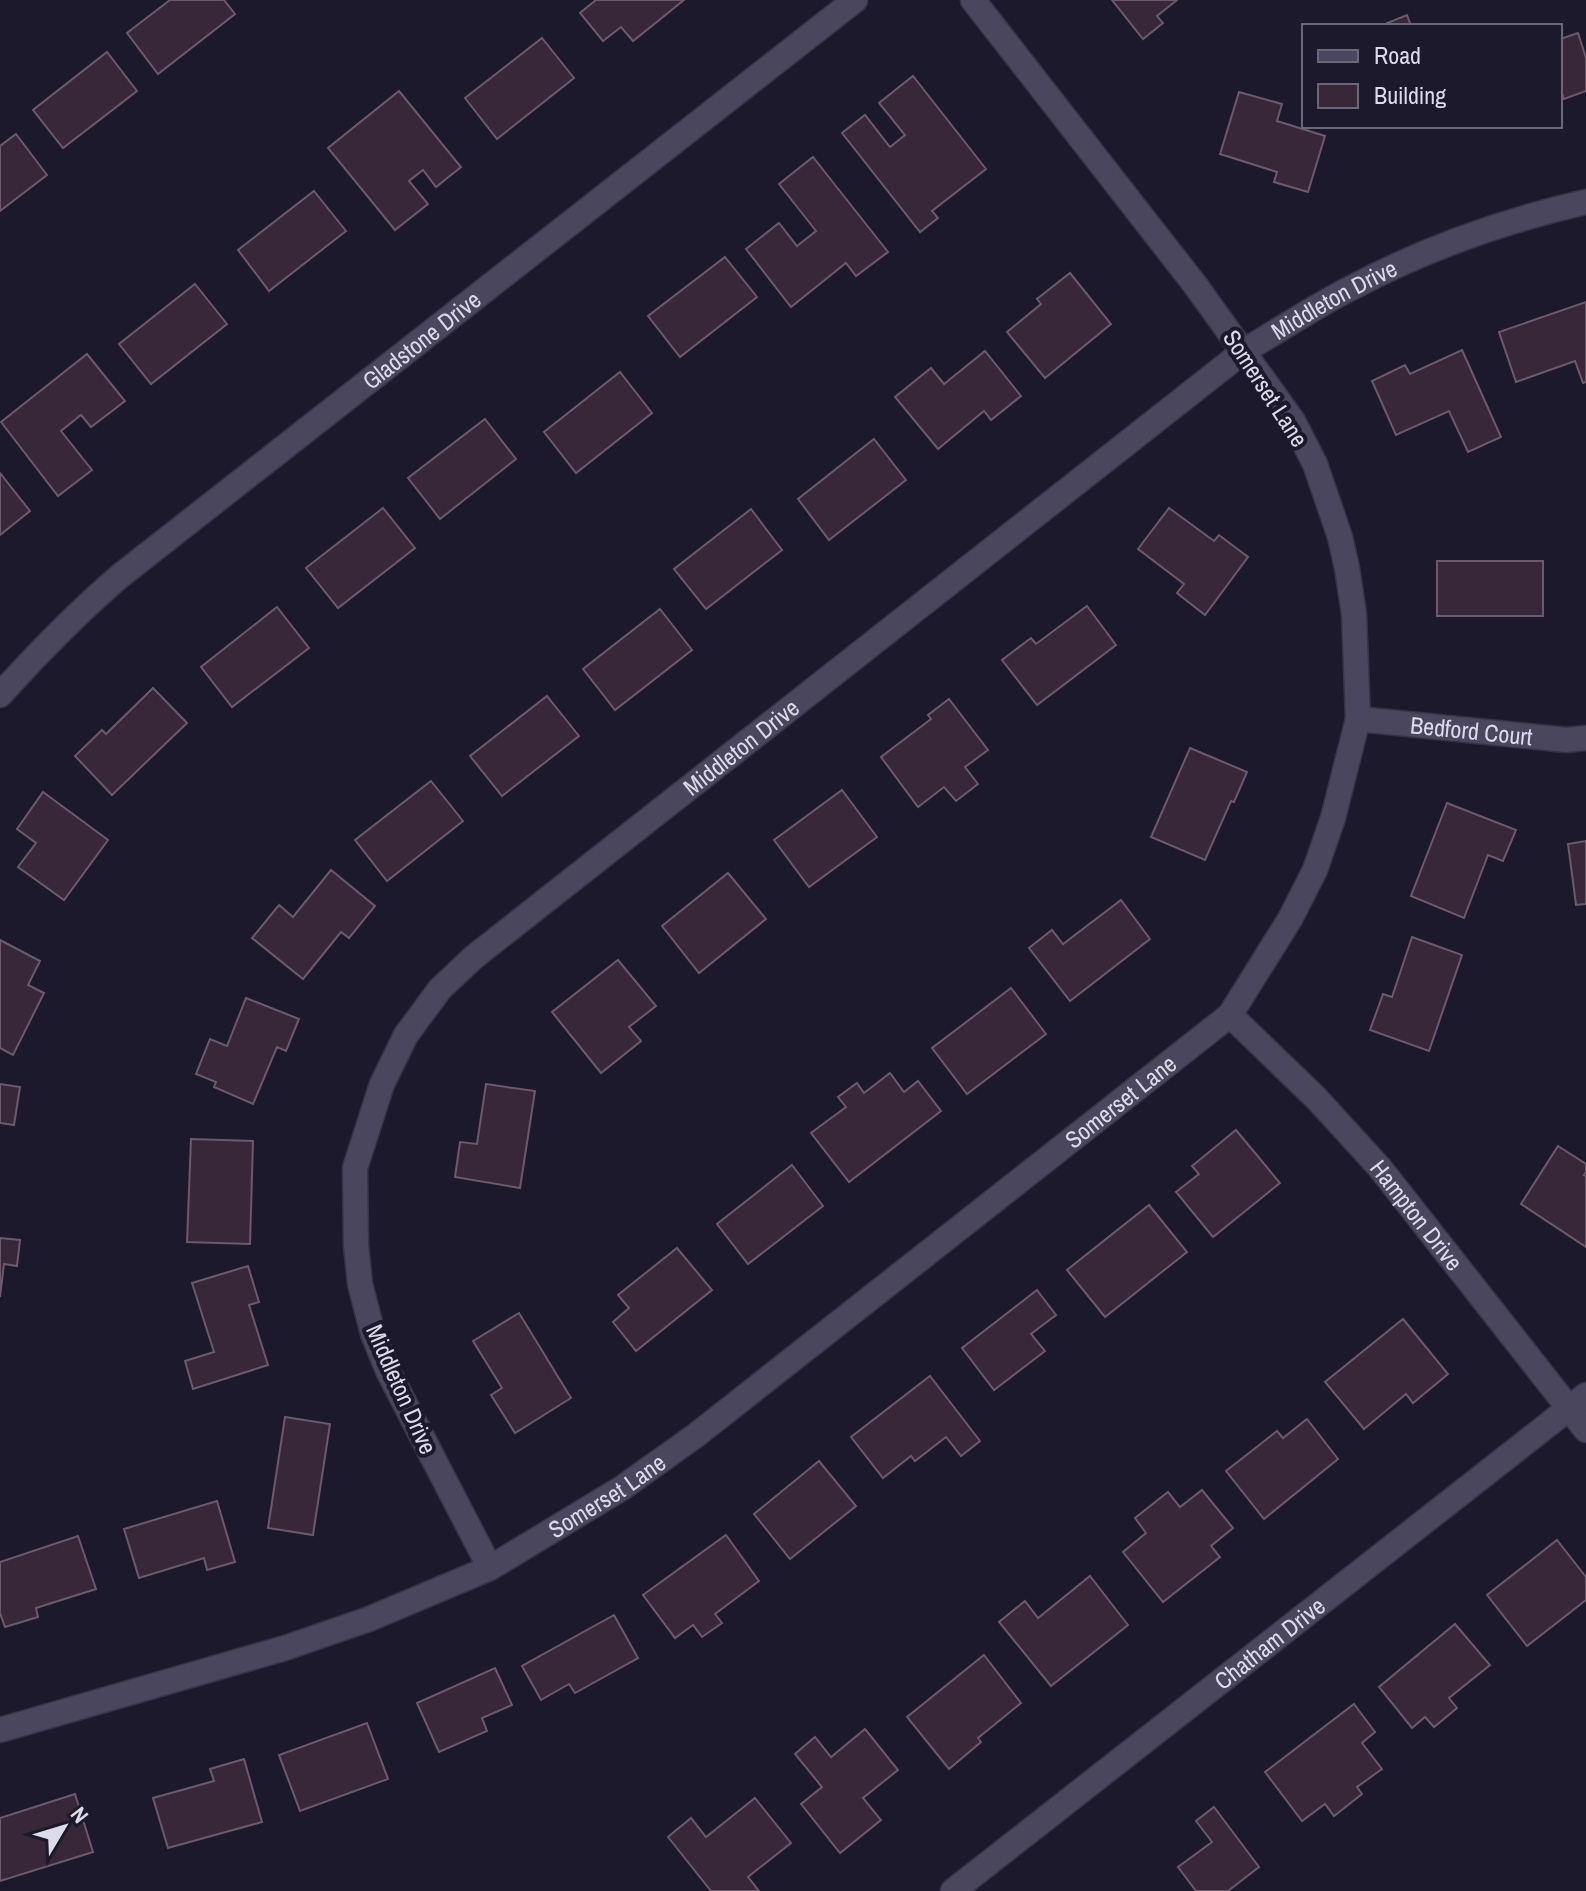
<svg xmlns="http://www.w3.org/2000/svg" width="1586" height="1891" font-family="'Archivo Narrow',sans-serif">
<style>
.building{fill:#382739;stroke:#6b596c;stroke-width:2}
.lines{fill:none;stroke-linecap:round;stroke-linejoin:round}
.street-casing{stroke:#363344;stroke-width:27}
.street{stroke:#49465d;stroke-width:24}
.labels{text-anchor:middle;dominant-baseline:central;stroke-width:8;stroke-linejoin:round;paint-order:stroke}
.street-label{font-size:24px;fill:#dcdbe9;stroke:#1c192d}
</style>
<rect width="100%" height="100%" fill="#1c192d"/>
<g class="building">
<path d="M170,0H224L235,14L158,74L127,33Z"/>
<path d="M596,0H684L633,41L621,27L603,41L580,13Z"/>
<path d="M1112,0H1177L1157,16L1163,23L1143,39Z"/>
<path d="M1407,15L1411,26H1380Z"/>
<path d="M1578,33L1586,58V91L1564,99L1560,88V39Z"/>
<path d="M542,38L574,78L497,139L465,98Z"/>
<path d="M107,52L137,91L63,148L33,110Z"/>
<path d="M913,76L986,169L932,211L938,218L920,232L842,133L865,115L890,147L905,135L879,103Z"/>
<path d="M399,91L461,167L436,187L423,170L409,181L428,204L395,230L328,148Z"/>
<path d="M1239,92L1282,104L1277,121L1325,136L1308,192L1274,182L1277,172L1220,154Z"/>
<path d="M16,134L47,175L0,211V146Z"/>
<path d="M813,157L888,252L856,276L846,263L791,307L746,249L779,223L797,246L816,231L779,184Z"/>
<path d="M314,191L346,231L269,291L238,250Z"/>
<path d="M725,257L757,297L680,357L648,316Z"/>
<path d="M1070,273L1111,324L1045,378L1007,332L1041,304L1037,299Z"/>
<path d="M195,284L227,324L151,384L119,344Z"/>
<path d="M1586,302V382L1583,383L1575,361L1516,382L1499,332Z"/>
<path d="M1462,350L1501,437L1468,452L1449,411L1396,435L1372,381L1405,365L1410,374Z"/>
<path d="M985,351L1021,396L991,420L984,411L938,449L895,397L931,368L944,384Z"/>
<path d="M87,354L125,401L91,427L81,415L61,431L92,470L58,496L1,422Z"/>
<path d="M620,372L652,413L576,473L544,432Z"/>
<path d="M485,419L516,459L440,519L408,478Z"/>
<path d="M874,439L906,480L829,540L798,499Z"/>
<path d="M0,473L30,511L0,535Z"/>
<path d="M383,508L415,548L338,608L306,568Z"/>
<path d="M1169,508L1214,541L1219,535L1248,557L1205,615L1177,593L1184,584L1138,549Z"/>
<path d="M751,509L782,550L706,609L674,569Z"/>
<rect x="1437" y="561" width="106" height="55"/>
<path d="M1087,606L1116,645L1037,705L1002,660L1031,638L1036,644Z"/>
<path d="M277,607L309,648L232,707L201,667Z"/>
<path d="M660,609L692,650L615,710L583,669Z"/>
<path d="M153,688L187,723L112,795L75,756L102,730L106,734Z"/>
<path d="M547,696L579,736L502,796L470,756Z"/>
<path d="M949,699L988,750L965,767L978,784L956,801L944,787L918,807L881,757L931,719L928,715Z"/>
<path d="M1190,748L1247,772L1234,802L1231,801L1205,860L1151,837Z"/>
<path d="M431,781L463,821L387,881L355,840Z"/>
<path d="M842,790L877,837L809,887L774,840Z"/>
<path d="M43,792L108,840L64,900L18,867L36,843L17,829Z"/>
<path d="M1447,803L1516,830L1503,861L1488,855L1464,918L1411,896Z"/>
<path d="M1586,841V904L1576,905L1568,844Z"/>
<path d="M331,870L375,906L349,938L341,932L303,979L252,938L279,905L293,917Z"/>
<path d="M728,873L766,919L699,973L662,926Z"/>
<path d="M1121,900L1150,939L1070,1001L1029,948L1052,930L1063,944Z"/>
<path d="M1412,937L1462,955L1429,1051L1370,1030L1383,994L1392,997Z"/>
<path d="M0,940L40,961L28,985L44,993L13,1055L0,1048Z"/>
<path d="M618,960L656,1006L629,1027L641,1041L601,1073L552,1012Z"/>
<path d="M1011,988L1046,1034L967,1094L932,1048Z"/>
<path d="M246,998L299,1019L286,1051L277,1047L253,1104L214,1087L216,1082L196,1074L210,1039L227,1046Z"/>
<path d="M890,1073L904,1092L918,1081L941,1111L849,1182L811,1133L846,1107L838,1097L857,1083L864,1093Z"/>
<path d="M0,1084L20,1087L14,1125L0,1123Z"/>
<path d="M486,1084L535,1091L520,1188L455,1177L460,1142L477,1144Z"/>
<path d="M1236,1130L1280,1183L1213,1237L1176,1192L1199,1174L1192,1166Z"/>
<path d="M191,1139L253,1141L250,1244L187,1242Z"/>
<path d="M1558,1146L1586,1164V1172L1584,1175L1586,1176V1247L1521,1204Z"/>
<path d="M792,1165L823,1206L748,1264L717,1224Z"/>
<path d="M1149,1205L1187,1252L1105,1317L1067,1270Z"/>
<path d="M0,1238L20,1240L17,1266L4,1264L0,1297Z"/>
<path d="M677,1248L712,1290L636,1351L613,1322L629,1308L618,1295Z"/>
<path d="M248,1266L259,1302L249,1305L268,1365L193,1389L185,1361L214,1352L192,1283Z"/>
<path d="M1037,1290L1056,1315L1031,1334L1045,1351L994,1390L962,1348Z"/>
<path d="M519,1313L571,1398L515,1433L491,1395L502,1388L473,1341Z"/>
<path d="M1403,1319L1448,1374L1413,1403L1406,1394L1364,1429L1325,1382Z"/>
<path d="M930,1376L980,1441L961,1456L946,1437L915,1461L911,1456L883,1478L851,1437Z"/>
<path d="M285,1417L330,1424L313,1535L268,1528Z"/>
<path d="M1307,1419L1338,1459L1264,1519L1226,1471L1277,1431L1283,1438Z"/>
<path d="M819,1461L856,1506L790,1559L754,1514Z"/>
<path d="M1202,1490L1233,1528L1211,1546L1220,1557L1163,1602L1123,1552L1146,1533L1135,1518L1168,1492L1180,1507Z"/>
<path d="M217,1501L235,1562L207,1570L204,1558L139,1578L124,1529Z"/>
<path d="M726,1535L759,1581L715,1614L722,1623L702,1637L693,1625L675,1638L643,1595Z"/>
<path d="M78,1536L96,1589L36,1608L38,1617L5,1627L0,1613V1562Z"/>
<path d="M1557,1540L1586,1577V1600L1527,1646L1487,1595Z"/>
<path d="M1090,1576L1128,1625L1051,1686L999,1622L1025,1601L1038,1618Z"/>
<path d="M614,1615L638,1658L575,1693L569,1684L541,1700L522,1666Z"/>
<path d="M1455,1624L1490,1665L1449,1698L1457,1708L1434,1727L1425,1717L1412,1728L1379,1687Z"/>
<path d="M984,1655L1021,1703L978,1738L981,1742L949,1769L907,1717Z"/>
<path d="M495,1668L512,1705L482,1718L487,1731L439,1752L417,1703Z"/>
<path d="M1354,1704L1375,1732L1362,1743L1382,1769L1357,1787L1362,1794L1334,1816L1325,1804L1302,1821L1265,1772Z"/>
<path d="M367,1723L388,1779L300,1811L279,1755Z"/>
<path d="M865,1729L898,1770L863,1798L881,1820L840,1853L801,1804L822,1787L795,1754L815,1737L831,1757Z"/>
<path d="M244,1759L262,1822L168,1848L153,1798L214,1781L210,1769Z"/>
<path d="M75,1794L93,1852L0,1881V1818Z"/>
<path d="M755,1798L791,1843L748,1877L759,1891H711L668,1837L691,1818L706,1837Z"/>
<path d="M1214,1807L1259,1867L1228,1891H1196L1178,1867L1212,1842L1196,1821Z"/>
</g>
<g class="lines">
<defs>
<g id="street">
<path id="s1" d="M0,695C38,653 77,613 120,576L855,0"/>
<path id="s2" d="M1358,719L1567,740L1586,738"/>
<path id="s3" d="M1230,1015L1317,1099L1380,1168L1586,1430"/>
<path id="s4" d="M490,1568L388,1371L373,1334L360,1284L356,1245L355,1168L382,1084L406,1035L440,989L474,957L1244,351C1281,329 1317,305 1355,286C1427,248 1507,220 1586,202"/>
<path id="s5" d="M0,1730L285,1648L369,1619L490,1568L622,1488L695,1436L1230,1015L1290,919L1315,870L1333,818L1358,719L1354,614L1347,568L1340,537L1315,464L1293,421L1196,286L973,0"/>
<path id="s6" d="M953,1891L1586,1395"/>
</g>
</defs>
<use href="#street" class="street-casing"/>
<use href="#street" class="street"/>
</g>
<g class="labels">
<g class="street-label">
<text stroke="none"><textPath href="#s4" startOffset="1760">Middleton Drive</textPath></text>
<text stroke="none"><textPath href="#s1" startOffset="552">Gladstone Drive</textPath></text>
<text transform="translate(1266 388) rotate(57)">Somerset Lane</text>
<text stroke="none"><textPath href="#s2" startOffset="114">Bedford Court</textPath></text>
<text stroke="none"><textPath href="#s4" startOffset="1016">Middleton Drive</textPath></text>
<text stroke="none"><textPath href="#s5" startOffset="1302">Somerset Lane</textPath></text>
<text stroke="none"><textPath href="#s3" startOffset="274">Hampton Drive</textPath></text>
<text transform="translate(402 1389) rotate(66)">Middleton Drive</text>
<text stroke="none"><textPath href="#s5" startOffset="654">Somerset Lane</textPath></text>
<text stroke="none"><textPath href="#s6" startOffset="402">Chatham Drive</textPath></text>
</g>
</g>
<rect x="1302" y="24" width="260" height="104" fill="#1c192d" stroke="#696778" stroke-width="2"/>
<rect x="1318" y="50" width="40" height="12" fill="#49465d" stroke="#696778" stroke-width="2"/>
<text x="1374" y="64" font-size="24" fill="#dcdbe9">Road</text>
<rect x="1318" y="84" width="40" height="24" fill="#382739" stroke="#696778" stroke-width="2"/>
<text x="1374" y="104" font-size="24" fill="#dcdbe9">Building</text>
<g transform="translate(64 1827) rotate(52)" stroke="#1c192d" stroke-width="6" paint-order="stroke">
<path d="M0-6L14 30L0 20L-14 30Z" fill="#dcdbe9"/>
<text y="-12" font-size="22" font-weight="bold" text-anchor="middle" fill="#dcdbe9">N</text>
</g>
</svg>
